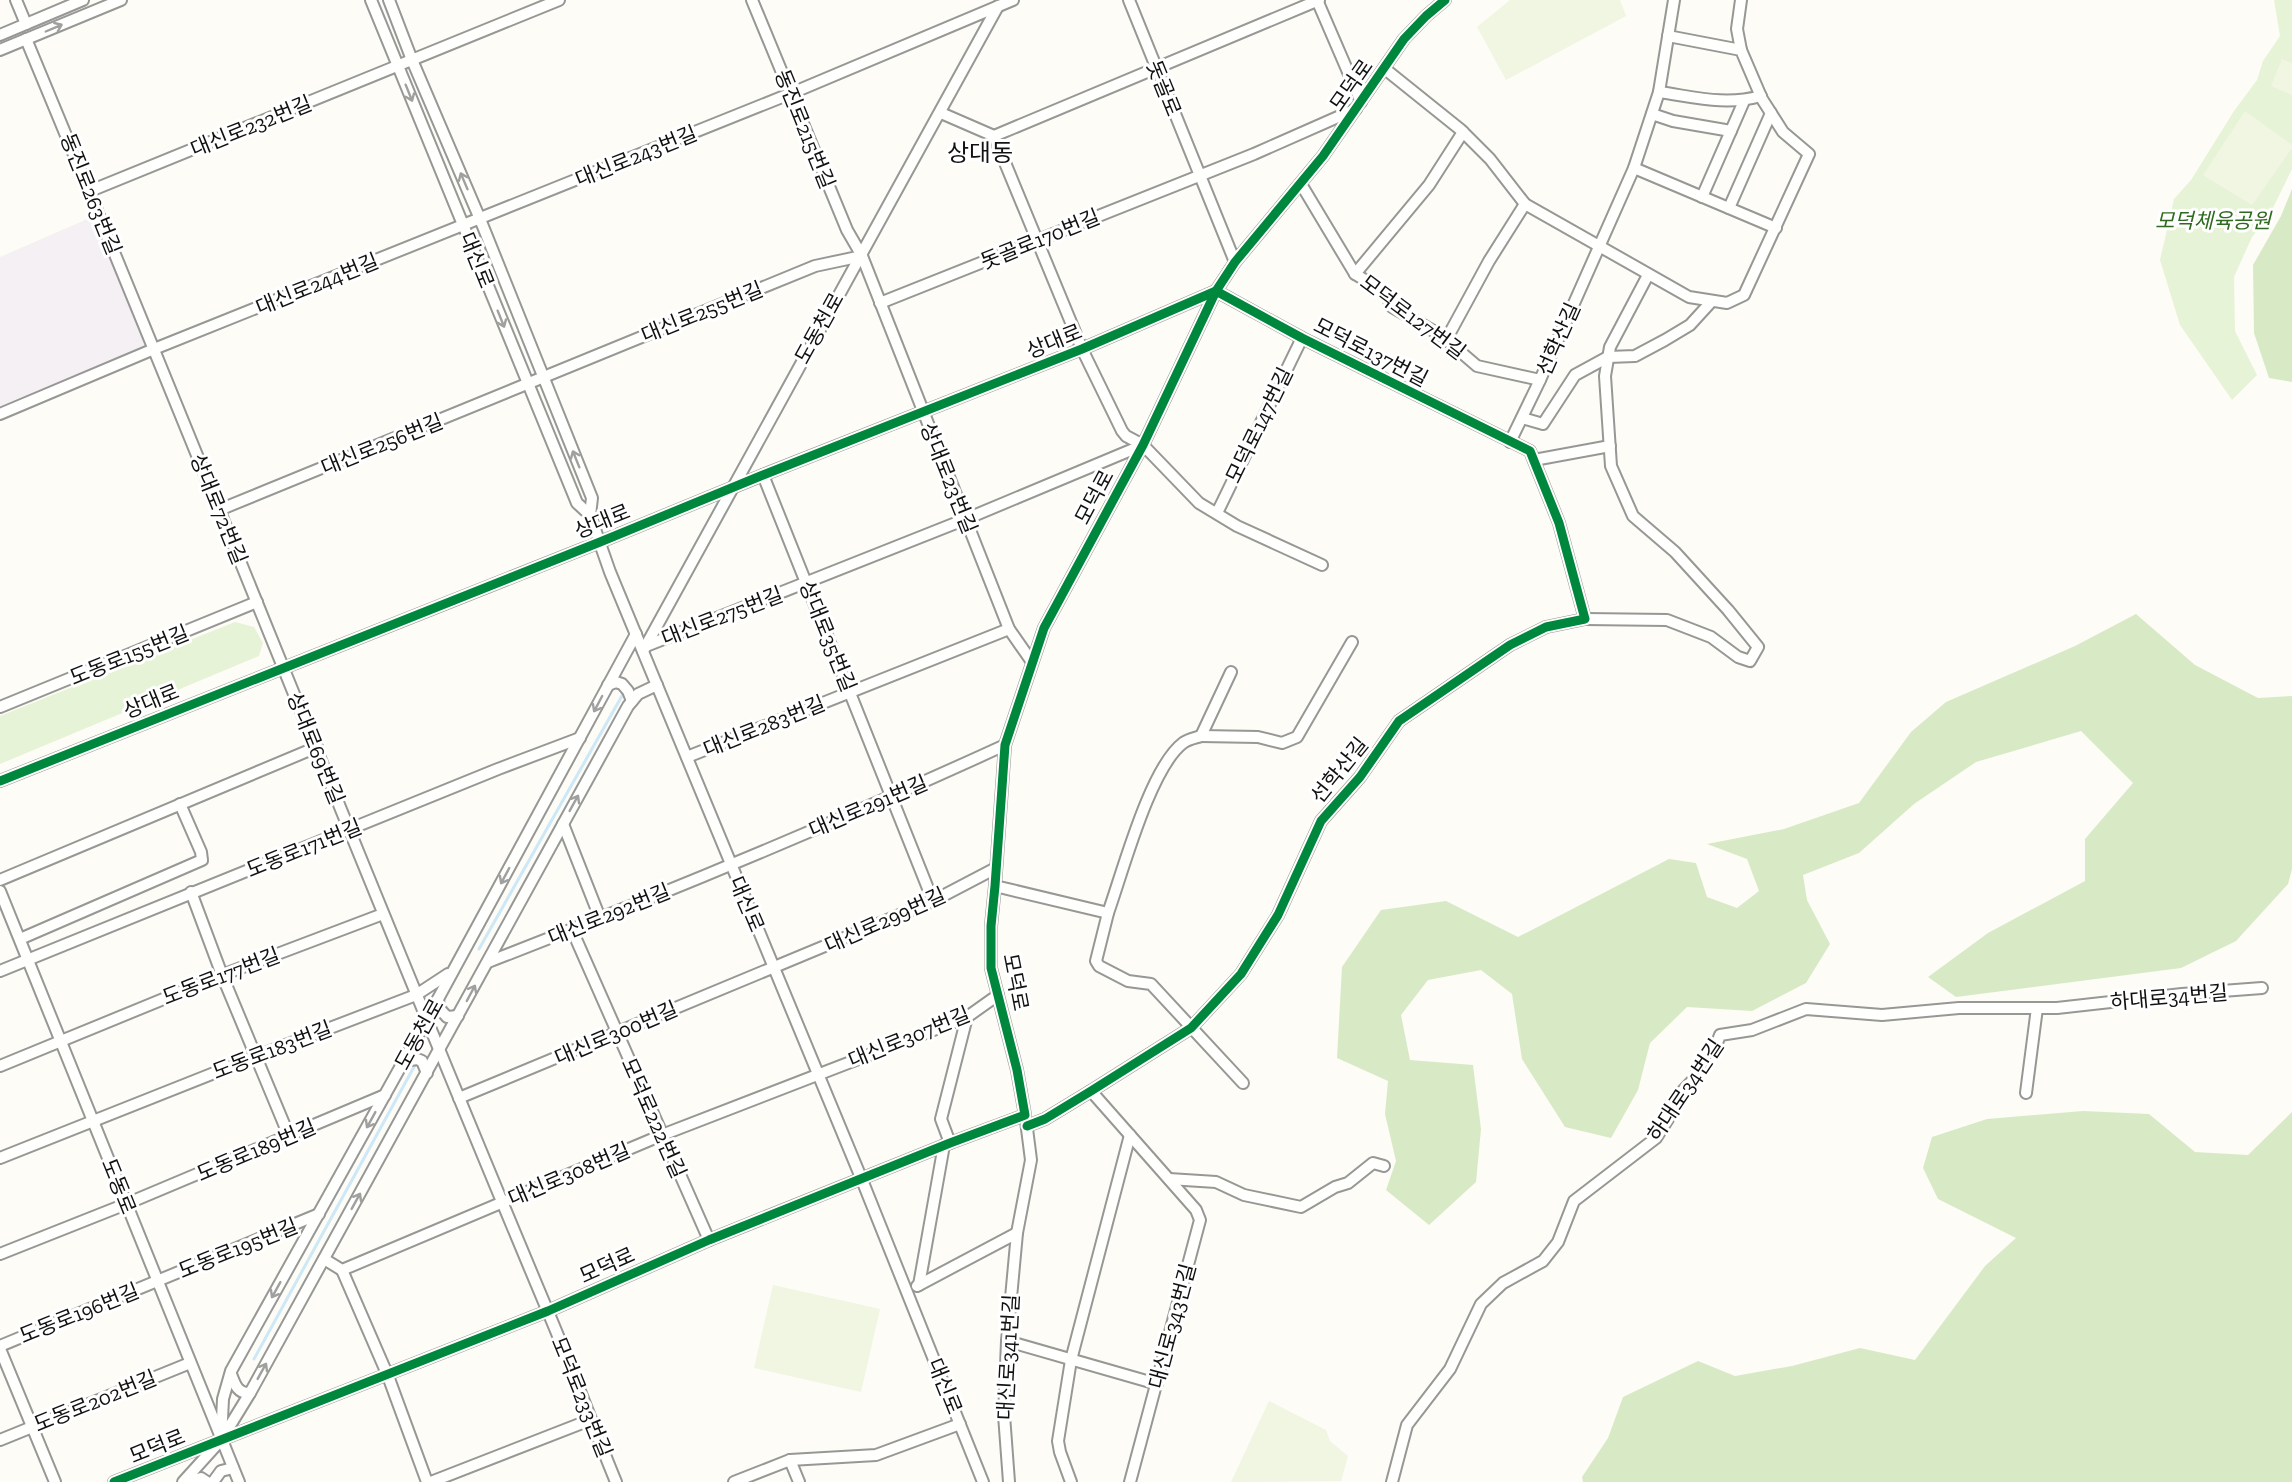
<svg xmlns="http://www.w3.org/2000/svg" width="2292" height="1482" font-family="'Zilla Slab','Noto Sans KR',serif">
<style>
.industrial{fill:#f5f0f3}
.green{fill:#e7f3d7}
.forest{fill:#d8eac5}
.pitch{fill:#f0f6e1}
.lines{fill:none;stroke-linecap:round;stroke-linejoin:round}
.stream{stroke:#cde8f7;stroke-width:3}
.minor-casing{stroke:#979795;stroke-width:14}
.minor{stroke:#fffffe;stroke-width:10}
.cycleway-casing{stroke:#fff;stroke-width:13}
.cycleway{stroke:#00873e;stroke-width:9}
.oneway{stroke:#a0a09f}
.labels{text-anchor:middle;dominant-baseline:central;stroke-width:6;stroke-linejoin:round;paint-order:stroke}
.street-label{font-size:21px;fill:#111;stroke:#fff}
.park-label{font-size:21px;font-style:italic;fill:#2f6b1f;stroke:#fff}
.quarter-label{font-size:24px;fill:#111;stroke:#fff}
</style>
<rect width="100%" height="100%" fill="#fdfcf7"/>
<path class="industrial" d="M92,217L145,346L0,406V257Z"/>
<g class="green">
<path d="M2274,0H2292V169L2270,214L2252,237L2234,277L2235,331L2257,375L2232,400L2180,325L2160,260L2174,199L2191,180L2234,111L2257,80L2263,61L2280,36Z"/>
<path d="M235,622L254,627L263,643L259,656L0,764V716Z"/>
</g>
<g class="forest">
<path d="M2292,189V382L2269,378L2254,333L2253,265L2281,216Z"/>
<path d="M2136,614L2195,665L2258,698L2292,696V869L2288,884L2236,941L2181,968L1956,997L1928,977L1988,933L2085,881V839L2133,783L2081,731L1976,762L1914,804L1859,853L1803,875L1807,900L1830,944L1806,983L1752,1011L1687,1007L1650,1043L1638,1090L1611,1138L1565,1127L1522,1059L1512,994L1481,970L1428,980L1401,1015L1410,1060L1473,1065L1481,1129L1476,1182L1429,1225L1386,1190L1396,1161L1385,1114L1388,1081L1337,1058L1342,967L1381,910L1446,901L1518,937L1669,859L1696,863L1707,897L1737,908L1759,891L1747,859L1707,844L1784,829L1859,803L1911,732L1946,702L2075,646Z"/>
<path d="M2083,1111L2149,1114L2195,1152L2248,1155L2292,1112V1482H1583L1582,1477L1608,1438L1623,1397L1698,1361L1735,1376L1792,1366L1860,1348L1915,1360L1985,1266L2016,1238L1938,1199L1923,1168L1932,1137L1987,1119Z"/>
</g>
<g class="pitch">
<path d="M1510,0H1620L1626,16L1506,80L1477,27Z"/>
<path d="M2282,59L2292,63V95L2271,86Z"/>
<path d="M2245,111L2292,145V148L2252,205L2203,175Z"/>
<path d="M773,1285L880,1309L861,1392L754,1368Z"/>
<path d="M1269,1401L1326,1430L1330,1441L1348,1456L1341,1481L1231,1482Z"/>
</g>
<g class="lines">
<g class="stream">
<path d="M479,949L623,694"/>
<path d="M254,1359L415,1065"/>
</g>
<defs>
<g id="minor">
<path d="M16,0L26,24"/>
<path d="M371,0L577,503L590,515"/>
<path d="M389,0L412,60L480,219L592,498L590,515L610,572L862,1180L983,1482"/>
<path d="M752,0L847,230L862,256L1009,629L1032,662"/>
<path d="M1129,0L1235,262"/>
<path d="M1317,0L1361,102"/>
<path d="M1741,0L1737,29L1741,50"/>
<path d="M0,35L83,0"/>
<path d="M26,39C202,461 369,886 546,1307C571,1365 592,1424 616,1482"/>
<path d="M0,50L121,0"/>
<path d="M1385,69L1461,130L1490,159L1525,204L1689,297L1727,303L1744,295L1809,154L1783,132L1762,99L1741,50L1668,36"/>
<path d="M1659,92C1695,97 1725,106 1761,96"/>
<path d="M941,113L994,136L1082,349L1122,431L1126,436L1143,445L1199,503L1237,526L1322,565"/>
<path d="M1652,114L1673,121L1731,131"/>
<path d="M994,136L1319,0"/>
<path d="M1634,168L1776,228"/>
<path d="M1301,184L1355,274L1385,292L1392,307L1442,336L1477,366L1540,380"/>
<path d="M90,191L559,0"/>
<path d="M1702,197L1744,101"/>
<path d="M1729,208L1771,113"/>
<path d="M1355,274L1429,185L1463,132"/>
<path d="M880,303L1254,154L1356,109"/>
<path d="M1446,340L1489,261L1525,204"/>
<path d="M0,414L154,349L792,93L1013,0"/>
<path d="M1522,418L1543,424L1575,375L1608,357L1635,356L1665,340L1690,325L1711,302"/>
<path d="M1510,442L1540,380L1634,168L1659,92L1674,0"/>
<path d="M1534,460L1610,446"/>
<path d="M763,475L933,901"/>
<path d="M219,510L815,266L862,256"/>
<path d="M1217,513L1302,338"/>
<path d="M1585,619L1667,620L1711,637L1738,657L1750,661L1758,647L1728,610L1675,552L1633,516L1611,466L1605,376L1610,347L1648,275"/>
<path d="M646,646L966,519L1143,445"/>
<path d="M643,651L998,6"/>
<path d="M608,685L616,682L622,684L628,691L632,701"/>
<path d="M0,707L257,602"/>
<path d="M1201,736L1258,737L1282,743L1297,737L1352,642"/>
<path d="M687,757L1009,629"/>
<path d="M0,781L600,542L763,475L1082,349L1216,291L1302,338L1530,451L1559,523L1585,619L1546,627L1510,645L1399,721L1360,777L1321,821L1278,915L1241,974L1191,1028L1091,1091L1045,1119L1027,1126"/>
<path d="M563,824L600,918"/>
<path d="M0,880L317,747"/>
<path d="M995,886L1108,913L1096,961L1099,966L1128,981L1151,984L1243,1083"/>
<path d="M0,891L239,1482"/>
<path d="M191,892L222,975L289,1136"/>
<path d="M1108,913C1123,871 1150,768 1183,743C1188,739 1195,738 1201,736L1231,672"/>
<path d="M572,930L709,1240"/>
<path d="M20,939L202,860L201,852L180,804"/>
<path d="M488,962C662,895 835,823 1005,745"/>
<path d="M0,971L498,769L580,738"/>
<path d="M438,999L439,1008L447,1017L458,1016"/>
<path d="M404,1061L417,1059L422,1061L427,1073"/>
<path d="M0,1066L222,975L383,914"/>
<path d="M1091,1091L1196,1210L1200,1220L1130,1482"/>
<path d="M2026,1093L2037,1008"/>
<path d="M459,1098L933,901L996,868"/>
<path d="M950,1143L941,1119L967,1017"/>
<path d="M0,1158L257,1056L416,995L448,974"/>
<path d="M1169,1179L1216,1182L1244,1195L1301,1207L1335,1187L1348,1183L1373,1163L1384,1166"/>
<path d="M0,1254L126,1204L385,1095"/>
<path d="M324,1259L342,1270L662,1135L967,1017L998,995"/>
<path d="M342,1270L388,1376L427,1482"/>
<path d="M919,1285L944,1145"/>
<path d="M917,1286L1017,1233"/>
<path d="M1007,1341L1157,1384"/>
<path d="M0,1346L319,1214"/>
<path d="M0,1349L55,1482"/>
<path d="M231,1374C235,1385 238,1394 250,1393"/>
<path d="M223,1437L250,1393L628,706L638,694L657,685"/>
<path d="M0,1440L190,1363"/>
<path d="M790,1460L799,1482"/>
<path d="M114,1482L548,1311L709,1240L950,1143L1025,1115L1017,1070L991,968V926L995,886L1005,745L1044,628L1143,445L1216,291L1235,262L1323,156L1404,39L1426,16L1445,0"/>
<path d="M183,1482L221,1440L223,1399L231,1371L426,1021L636,634"/>
<path d="M184,1482L201,1478L207,1482"/>
<path d="M213,1482L221,1471L233,1468"/>
<path d="M431,1482L590,1420"/>
<path d="M734,1482L790,1460L876,1455L960,1424"/>
<path d="M1009,1482L1004,1415L1007,1341L1017,1233L1031,1160L1026,1121"/>
<path d="M1071,1482L1060,1452L1058,1441L1071,1360L1130,1135"/>
<path d="M1392,1482L1407,1425L1450,1369L1481,1304L1503,1283L1543,1261L1558,1242L1574,1201L1656,1138L1668,1119L1672,1102L1694,1079L1706,1053L1717,1043L1720,1035L1752,1030L1806,1009L1882,1015L1959,1008H2057L2182,994L2262,988"/>
</g>
</defs>
<use href="#minor" class="minor-casing"/>
<use href="#minor" class="minor"/>
<defs>
<g id="cycleway">
<path d="M0,781L600,542L763,475L1082,349L1216,291L1302,338L1530,451L1559,523L1585,619L1546,627L1510,645L1399,721L1360,777L1321,821L1278,915L1241,974L1191,1028L1091,1091L1045,1119L1027,1126"/>
<path d="M114,1482L548,1311L709,1240L950,1143L1025,1115L1017,1070L991,968V926L995,886L1005,745L1044,628L1143,445L1216,291L1235,262L1323,156L1404,39L1426,16L1445,0"/>
</g>
</defs>
<use href="#cycleway" class="cycleway-casing"/>
<use href="#cycleway" class="cycleway"/>
</g>
<defs><path id="oneway-shaft" d="M-6 0H5M1.5-3L5.5 0L1.5 3" fill="none" stroke-width="1.6" stroke-linecap="round" stroke-linejoin="round" transform="scale(1.5)"/></defs>
<g class="oneway">
<use href="#oneway-shaft" transform="translate(54 28) rotate(-23)"/>
<use href="#oneway-shaft" transform="translate(409 93) rotate(68)"/>
<use href="#oneway-shaft" transform="translate(464 181) rotate(-113)"/>
<use href="#oneway-shaft" transform="translate(501 319) rotate(68)"/>
<use href="#oneway-shaft" transform="translate(576 459) rotate(-112)"/>
<use href="#oneway-shaft" transform="translate(598 704) rotate(118)"/>
<use href="#oneway-shaft" transform="translate(574 803) rotate(-61)"/>
<use href="#oneway-shaft" transform="translate(505 876) rotate(118)"/>
<use href="#oneway-shaft" transform="translate(471 993) rotate(-62)"/>
<use href="#oneway-shaft" transform="translate(371 1120) rotate(119)"/>
<use href="#oneway-shaft" transform="translate(356 1201) rotate(-61)"/>
<use href="#oneway-shaft" transform="translate(276 1290) rotate(119)"/>
<use href="#oneway-shaft" transform="translate(262 1371) rotate(-61)"/>
</g>
<g class="labels">
<g class="street-label">
<text transform="translate(1351 85) rotate(-55)">모덕로</text>
<text transform="translate(1164 88) rotate(68)">돗골로</text>
<text transform="translate(251 126) rotate(-22)">대신로232번길</text>
<text transform="translate(805 129) rotate(68)">동진로215번길</text>
<text transform="translate(636 156) rotate(-22)">대신로243번길</text>
<text transform="translate(91 194) rotate(68)">동진로263번길</text>
<text transform="translate(1040 239) rotate(-22)">돗골로170번길</text>
<text transform="translate(477 260) rotate(68)">대신로</text>
<text transform="translate(317 284) rotate(-22)">대신로244번길</text>
<text transform="translate(702 312) rotate(-22)">대신로255번길</text>
<text transform="translate(1413 317) rotate(37)">모덕로127번길</text>
<text transform="translate(819 328) rotate(-61)">도동천로</text>
<text transform="translate(1558 339) rotate(-66)">선학산길</text>
<text transform="translate(1054 341) rotate(-22)">상대로</text>
<text transform="translate(1371 352) rotate(27)">모덕로137번길</text>
<text transform="translate(1259 425) rotate(-64)">모덕로147번길</text>
<text transform="translate(382 444) rotate(-22)">대신로256번길</text>
<text transform="translate(949 478) rotate(68)">상대로23번길</text>
<text transform="translate(1094 497) rotate(-62)">모덕로</text>
<text transform="translate(219 509) rotate(68)">상대로72번길</text>
<text transform="translate(602 521) rotate(-22)">상대로</text>
<text transform="translate(722 616) rotate(-21)">대신로275번길</text>
<text transform="translate(828 636) rotate(68)">상대로35번길</text>
<text transform="translate(129 655) rotate(-22)">도동로155번길</text>
<text transform="translate(151 701) rotate(-22)">상대로</text>
<text transform="translate(764 726) rotate(-22)">대신로283번길</text>
<text transform="translate(316 748) rotate(68)">상대로69번길</text>
<text transform="translate(1339 770) rotate(-51)">선학산길</text>
<text transform="translate(868 806) rotate(-23)">대신로291번길</text>
<text transform="translate(304 848) rotate(-22)">도동로171번길</text>
<text transform="translate(747 904) rotate(67)">대신로</text>
<text transform="translate(609 914) rotate(-22)">대신로292번길</text>
<text transform="translate(885 920) rotate(-24)">대신로299번길</text>
<text transform="translate(221 976) rotate(-21)">도동로177번길</text>
<text transform="translate(1016 982) rotate(79)">모덕로</text>
<text transform="translate(2169 997) rotate(-5)">하대로34번길</text>
<text transform="translate(616 1033) rotate(-23)">대신로300번길</text>
<text transform="translate(419 1034) rotate(-61)">도동천로</text>
<text transform="translate(909 1037) rotate(-22)">대신로307번길</text>
<text transform="translate(272 1050) rotate(-21)">도동로183번길</text>
<text transform="translate(1685 1090) rotate(-56)">하대로34번길</text>
<text transform="translate(654 1118) rotate(66)">모덕로222번길</text>
<text transform="translate(256 1150) rotate(-23)">도동로189번길</text>
<text transform="translate(569 1174) rotate(-23)">대신로308번길</text>
<text transform="translate(119 1186) rotate(68)">도동로</text>
<text transform="translate(238 1248) rotate(-22)">도동로195번길</text>
<text transform="translate(607 1265) rotate(-24)">모덕로</text>
<text transform="translate(79 1313) rotate(-22)">도동로196번길</text>
<text transform="translate(1172 1326) rotate(-75)">대신로343번길</text>
<text transform="translate(1008 1357) rotate(-87)">대신로341번길</text>
<text transform="translate(945 1386) rotate(68)">대신로</text>
<text transform="translate(582 1397) rotate(68)">모덕로233번길</text>
<text transform="translate(95 1401) rotate(-22)">도동로202번길</text>
<text transform="translate(157 1446) rotate(-22)">모덕로</text>
</g>
<g class="park-label">
<text x="2213" y="220">모덕체육공원</text>
</g>
<g class="quarter-label">
<text x="980" y="152">상대동</text>
</g>
</g>
</svg>
